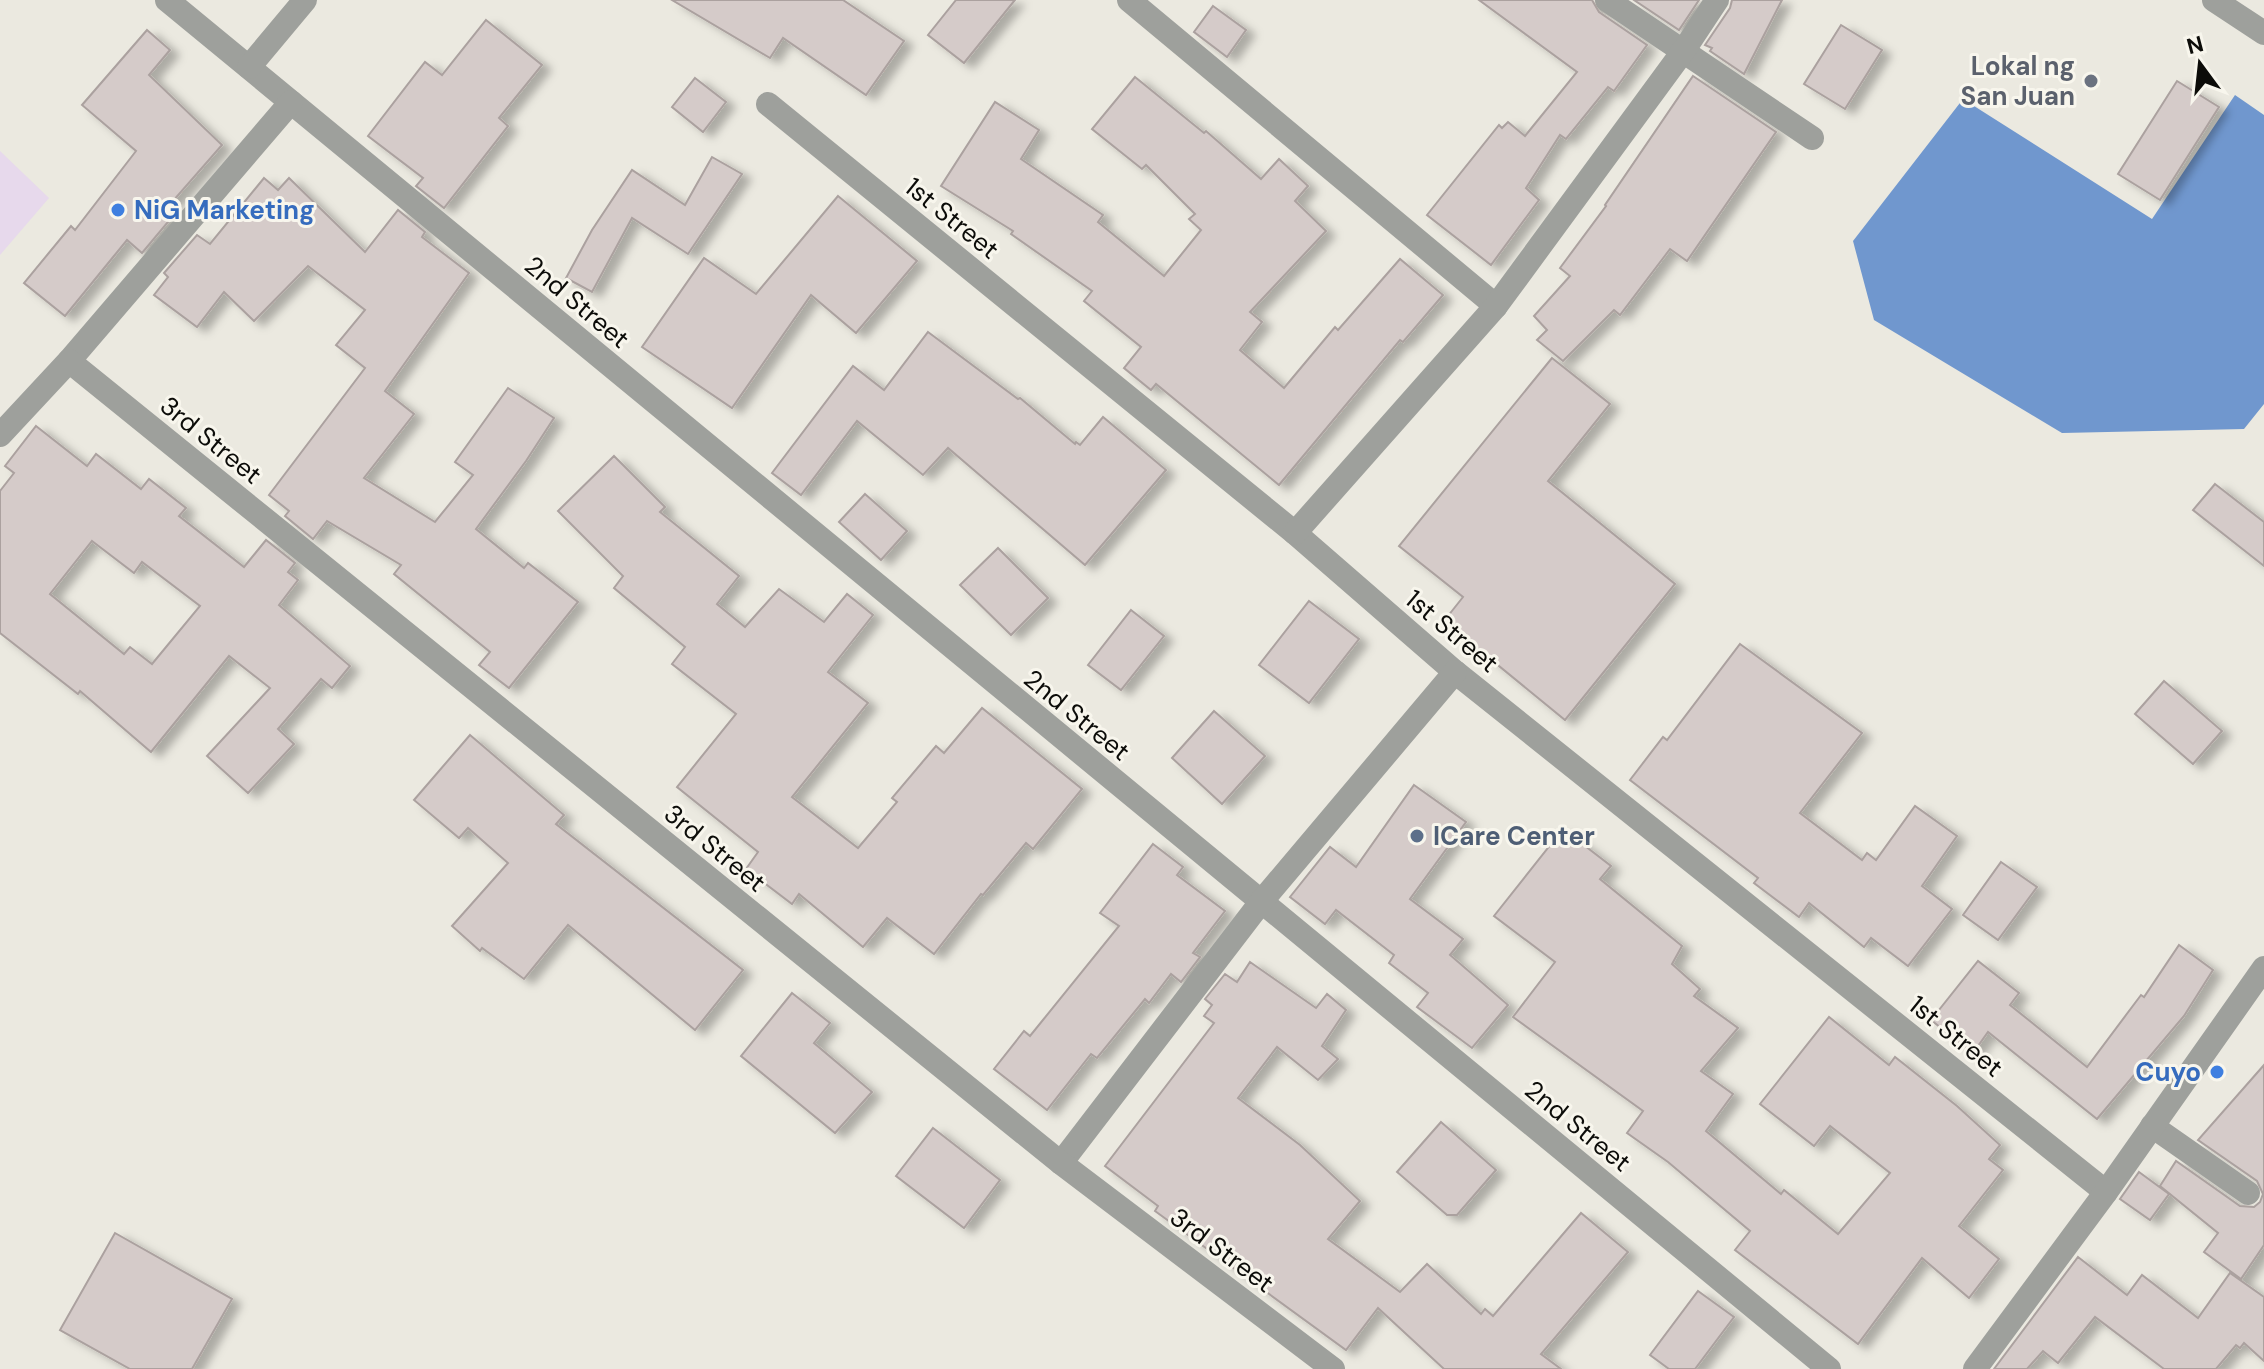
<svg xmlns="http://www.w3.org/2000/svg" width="2264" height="1369" font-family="'DM Sans',sans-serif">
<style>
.education{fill:#e7d9ec}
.water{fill:#7097ce}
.building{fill:#d5cbc9;stroke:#aba19f;stroke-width:2;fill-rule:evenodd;filter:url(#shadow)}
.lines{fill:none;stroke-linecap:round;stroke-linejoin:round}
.minor{stroke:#9ea09c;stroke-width:24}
.tertiary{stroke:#9ea09c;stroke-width:24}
.worship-dot{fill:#6b7280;stroke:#f8f6ed;stroke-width:3}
.shop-dot{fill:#3f7fe0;stroke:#f8f6ed;stroke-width:3}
.service-dot{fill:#5c6f8a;stroke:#f8f6ed;stroke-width:3}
.labels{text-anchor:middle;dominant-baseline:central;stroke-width:6;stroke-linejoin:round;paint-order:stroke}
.worship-label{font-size:26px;font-weight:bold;fill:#5b616d;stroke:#f8f6ed;text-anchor:end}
.shop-label{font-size:26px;font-weight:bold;fill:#366cbe;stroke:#f8f6ed;text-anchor:start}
.street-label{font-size:26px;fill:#0c0c09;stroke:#f8f6ed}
.service-label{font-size:26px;font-weight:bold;fill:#4e5e75;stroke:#f8f6ed;text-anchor:start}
</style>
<defs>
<filter id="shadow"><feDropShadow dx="9" dy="5" stdDeviation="4" flood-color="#0004"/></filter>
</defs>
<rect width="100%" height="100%" fill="#ebe9e0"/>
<path class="education" d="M0,151L49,198L0,255Z"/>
<path class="water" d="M2235,95L2264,115V404L2244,429L2062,433L1874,320L1853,241L1963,99L2152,219Z"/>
<g class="building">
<path d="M672,0H843L904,41L866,95L783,38L770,58Z"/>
<path d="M956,0H1015L964,63L928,35Z"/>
<path d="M1479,0H1592L1599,12L1647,45L1614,91L1608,87L1566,139L1560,135L1526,188L1539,200L1491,265L1427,215L1499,125L1502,128L1508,122L1525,136L1577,72Z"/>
<path d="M1634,0H1699L1679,30Z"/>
<path d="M1732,0H1782L1744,74L1710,51L1712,48L1705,45L1730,8Z"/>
<path d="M1213,6L1246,30L1227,57L1194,32Z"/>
<path d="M486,20L542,65L499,118L508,126L444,208L416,186L423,178L368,136L425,62L442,75Z"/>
<path d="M1841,25L1882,50L1845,109L1804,84Z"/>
<path d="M147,30L170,50L149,75L222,145L165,210L173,216L142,253L127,240L65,316L24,283L71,226L75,230L136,151L82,105Z"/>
<path d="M1693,76L1776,132L1687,261L1670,249L1620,315L1614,310L1563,361L1537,340L1547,330L1534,316L1570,276L1560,268L1606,206L1605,205Z"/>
<path d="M1135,77L1204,133L1206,131L1261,179L1279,159L1308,186L1295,201L1326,231L1250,312L1262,322L1240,350L1284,388L1335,327L1338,330L1400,259L1443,295L1403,342L1400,340L1279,485L1156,384L1151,390L1124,368L1141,347L1084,301L1092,291L1011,234L1013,231L941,186L995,102L1039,130L1021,159L1103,215L1098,222L1164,276L1201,230L1189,219L1195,214L1146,165L1142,169L1092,129Z"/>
<path d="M695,78L726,102L703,132L672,107Z"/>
<path d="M2177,81L2219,107L2160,200L2118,174Z"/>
<path d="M712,157L742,174L688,254L632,218L592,292L566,278L592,230L632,170L685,205Z"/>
<path d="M264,178L278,190L289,178L365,252L398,210L425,232L422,237L469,273L385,391L414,414L364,478L435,522L473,475L455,462L508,388L554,418L526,461L476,529L524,568L528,563L578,602L509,688L479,665L490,652L394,574L401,565L327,521L313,539L285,516L289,511L269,495L365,368L336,345L365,310L308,266L254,321L224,292L197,327L154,295L168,277L164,273L197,235L210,244Z"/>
<path d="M838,196L917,261L856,333L811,295L732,408L642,347L704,258L756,294Z"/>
<path d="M928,332L1018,399L1020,398L1075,444L1076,442L1080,445L1103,417L1166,470L1085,565L948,448L923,475L857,421L801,495L772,473L853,366L884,390Z"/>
<path d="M1552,358L1610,404L1548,481L1675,584L1565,720L1444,621L1463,597L1399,546Z"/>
<path d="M36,426L87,466L96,454L141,489L149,479L186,508L179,516L244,567L266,540L295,563L288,572L298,580L279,605L350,666L332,688L321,679L278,729L294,744L248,793L207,756L270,688L229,656L151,752L80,691L78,694L0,633V491L14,473L5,466ZM92,541L134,573L142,562L200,606L152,664L130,647L124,654L50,594Z"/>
<path d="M614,456L665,507L660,512L739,576L717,604L745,627L779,589L824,622L847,594L873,615L828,672L868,703L792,797L858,848L897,802L892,798L936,746L944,753L982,708L1082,789L1033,849L1026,843L983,895L981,894L934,954L887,918L863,947L799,894L792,904L746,869L758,852L677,787L736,714L672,664L685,647L614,588L623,576L558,511Z"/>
<path d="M2215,484L2264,522V566L2193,510Z"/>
<path d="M865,494L907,531L881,560L839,522Z"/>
<path d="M998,548L1048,598L1011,635L960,585Z"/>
<path d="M1309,601L1359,639L1309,703L1259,665Z"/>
<path d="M1131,610L1164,636L1121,690L1088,665Z"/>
<path d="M1740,644L1862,733L1800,813L1862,860L1867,853L1876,860L1915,806L1957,836L1922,886L1952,909L1908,966L1871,938L1864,947L1809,903L1799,917L1754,883L1758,878L1630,780L1663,737L1667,740Z"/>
<path d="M2164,681L2222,731L2193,764L2135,714Z"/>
<path d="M1214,711L1265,756L1222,804L1172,758Z"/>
<path d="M470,735L564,815L556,824L743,970L695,1030L568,925L524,979L482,948L480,951L452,926L508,863L468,828L459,838L414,800Z"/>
<path d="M1414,785L1466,822L1410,899L1463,939L1450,955L1508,1005L1472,1048L1417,1007L1428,993L1389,963L1394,955L1336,910L1325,924L1290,897L1330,847L1356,867Z"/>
<path d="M1563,829L1611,866L1600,879L1682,946L1672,964L1700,989L1694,996L1738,1028L1701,1071L1733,1094L1706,1131L1781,1194L1784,1190L1838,1234L1890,1173L1830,1126L1814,1146L1760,1104L1829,1017L1889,1065L1895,1057L1957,1106L2000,1145L1989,1159L2003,1170L1959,1226L1999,1259L1969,1298L1922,1258L1858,1344L1735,1250L1750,1231L1668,1162L1627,1133L1643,1111L1513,1017L1555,962L1494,916Z"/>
<path d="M1153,844L1183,867L1177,875L1225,911L1193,953L1200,957L1181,982L1171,974L1149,1003L1145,999L1097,1058L1091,1054L1047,1110L994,1069L1024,1031L1030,1036L1119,926L1100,913Z"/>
<path d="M2001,862L2037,887L1998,940L1963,915Z"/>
<path d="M2179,945L2213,970L2184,1016L2097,1119L1988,1032L1973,1053L1931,1020L1978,961L2019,993L2010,1005L2087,1067L2141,995L2144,997Z"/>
<path d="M1250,962L1316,1008L1327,994L1346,1010L1322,1046L1338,1059L1318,1080L1277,1047L1238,1098L1300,1145L1360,1201L1328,1239L1400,1292L1427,1264L1481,1314L1485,1309L1493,1316L1581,1213L1628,1252L1541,1354L1561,1369H1444L1378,1308L1346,1350L1155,1211L1158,1206L1105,1166L1214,1023L1204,1016L1212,1005L1205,999L1225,974L1237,982Z"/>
<path d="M792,993L830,1023L814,1043L872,1092L835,1133L741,1056Z"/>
<path d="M2264,1065V1245L2241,1279L2204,1252L2218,1233L2160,1186L2176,1161L2240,1206L2254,1207L2260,1202L2263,1194L2257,1181L2198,1140Z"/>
<path d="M1441,1122L1496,1170L1457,1215H1447L1397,1172Z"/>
<path d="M933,1128L1000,1180L964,1228L896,1176Z"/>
<path d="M2139,1172L2169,1194L2150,1220L2120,1199Z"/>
<path d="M115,1233L232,1299L192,1369H130L60,1330Z"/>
<path d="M2078,1257L2127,1295L2142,1275L2198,1318L2230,1273L2264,1297V1361L2244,1343L2240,1348L2236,1345L2216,1369H2164L2095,1317L2058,1363L2043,1351L2027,1369H1994Z"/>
<path d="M1698,1291L1734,1317L1695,1369H1669L1650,1355Z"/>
</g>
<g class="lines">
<g class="minor">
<path d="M167,0L1829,1369"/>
<path d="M1129,0L1496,306"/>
<path d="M1607,0L1812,138"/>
<path d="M2214,0L2264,33"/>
<path d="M249,67L305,0"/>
<path d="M768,104L1295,533L1455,672L2106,1192"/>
<path d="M69,361L291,102"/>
<path d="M1295,533L1496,306L1684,50L1717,0"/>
<path d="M2152,1126L2248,1193"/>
<path d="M1061,1163L1261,902L1455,672"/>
</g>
<g class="tertiary">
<path d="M0,435L69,361L1061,1163L1333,1369"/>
<path d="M1975,1369L2106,1192L2264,968"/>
</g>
</g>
<circle class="worship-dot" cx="2091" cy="81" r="8"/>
<g class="shop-dot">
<circle cx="118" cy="210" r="8"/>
<circle cx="2217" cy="1072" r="8"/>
</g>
<circle class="service-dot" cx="1417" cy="836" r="8"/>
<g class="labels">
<g class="worship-label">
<text x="2075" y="66">Lokal ng<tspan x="2075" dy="30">San Juan</tspan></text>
</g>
<g class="shop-label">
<text x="134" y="210">NiG Marketing</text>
<text x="2201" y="1072" text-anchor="end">Cuyo</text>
</g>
<g class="street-label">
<text transform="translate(952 218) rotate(39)">1st Street</text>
<text transform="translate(577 302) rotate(40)">2nd Street</text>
<text transform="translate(211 440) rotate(39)">3rd Street</text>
<text transform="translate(1452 631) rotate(40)">1st Street</text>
<text transform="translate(1077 715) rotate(39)">2nd Street</text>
<text transform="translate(715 848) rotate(39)">3rd Street</text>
<text transform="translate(1956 1036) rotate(39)">1st Street</text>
<text transform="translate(1578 1126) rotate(39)">2nd Street</text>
<text transform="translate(1222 1250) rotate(37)">3rd Street</text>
</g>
<g class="service-label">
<text x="1433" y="836">ICare Center</text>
</g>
</g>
<g transform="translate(2200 64) rotate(345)" stroke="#f8f6ed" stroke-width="6" paint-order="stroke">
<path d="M0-6L14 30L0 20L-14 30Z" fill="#0c0c09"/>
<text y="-12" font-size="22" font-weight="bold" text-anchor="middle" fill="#0c0c09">N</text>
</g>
</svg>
